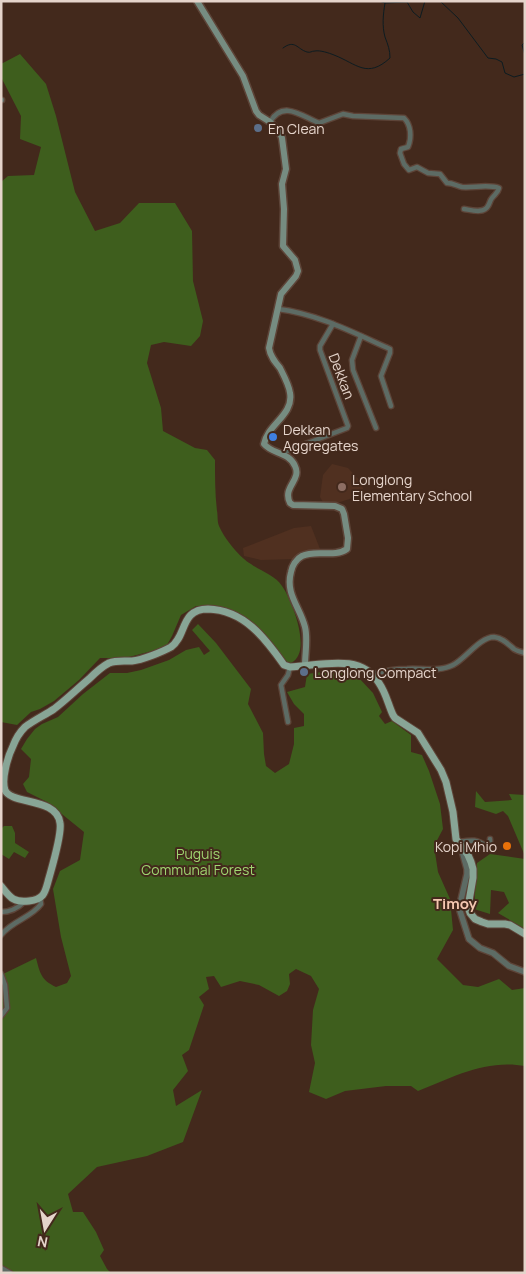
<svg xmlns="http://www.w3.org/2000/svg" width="526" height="1274" font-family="Manrope,sans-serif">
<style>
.built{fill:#503020}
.green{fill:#3e5e1d}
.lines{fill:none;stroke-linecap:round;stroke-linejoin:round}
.stream{stroke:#0d1c21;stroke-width:1}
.minor-casing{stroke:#5d4438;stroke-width:7}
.tertiary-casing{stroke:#5d4438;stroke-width:8}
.secondary-casing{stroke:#5d4438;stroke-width:9}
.primary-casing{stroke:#5d4438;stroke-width:9}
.minor{stroke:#5d6b64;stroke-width:4.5}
.tertiary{stroke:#5d6b64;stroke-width:5.5}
.secondary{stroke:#768c81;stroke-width:6}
.primary{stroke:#88a596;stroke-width:7}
.service-dot{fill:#5c6f8a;stroke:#43291c;stroke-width:2}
.shop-dot{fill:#3f7fe0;stroke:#43291c;stroke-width:2}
.education-dot{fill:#8d6e63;stroke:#43291c;stroke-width:2}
.food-dot{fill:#e8710a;stroke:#43291c;stroke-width:2}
.labels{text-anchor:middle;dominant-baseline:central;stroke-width:4;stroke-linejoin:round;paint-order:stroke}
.poi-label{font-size:14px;fill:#e5d4cb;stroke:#43291c;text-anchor:start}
.street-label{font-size:14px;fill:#e5d4cb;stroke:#43291c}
.park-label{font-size:14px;fill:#9fd570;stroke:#43291c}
.neighbourhood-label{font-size:15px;font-weight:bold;fill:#f5c8b1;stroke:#43291c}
</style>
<rect width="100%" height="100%" fill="#43291c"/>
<g class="built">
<path d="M332,464L348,468L360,481L365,494L334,504H324L320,497L323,475Z"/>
<path d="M311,526L320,549L294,559L261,560L244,556L243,548L294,528Z"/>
</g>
<g class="green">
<path d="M20,54L46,84L56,116L75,192L95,231L120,223L139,203H175L192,231L193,281L203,321L200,336L191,346L164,342L151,345L147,363L161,408L163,431L195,448L207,450L215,460C215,477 215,494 217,511C218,515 217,521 219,526C224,538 240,558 251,564C260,571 276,576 282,586C292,600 313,653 291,663L287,662L271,641L257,628L238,613L220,608L196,606L181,615L172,636L167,645L156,650L125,658H100L79,680L54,701L40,709L31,712L17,725L1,722V182L8,176L34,175L41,147L20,139L21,116L1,77V64Z"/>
<path d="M198,624L216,643L251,689L248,704L263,733L264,754L266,766L275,773L289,764L294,744V728L304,726V714L294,704L287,692L305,687L307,674L337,670L358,677L373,693L382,712L379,716L385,724L392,721L411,735V752L422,755L429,771L440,804L443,829L434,846L438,872L450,899L453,930L437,959L463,985L478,987L499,979L512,990L525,988V1066C486,1059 453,1077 418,1091L411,1086H386L345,1091L326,1099L309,1092L315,1063L311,1045L313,1010L319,989L311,976L296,969L289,974L290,984L287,991L279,996L259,985L240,981L221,987L214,976L206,977L209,989L199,997L204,1005L189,1050L182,1055L188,1071L173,1090L176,1106L202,1090L183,1142L147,1156L97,1167L68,1194L73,1212H83L96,1232L104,1250L100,1256L107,1269L111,1273H1V975L36,958C40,973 41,980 56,987L67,983L71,976L61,937L53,889L60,871L80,860L84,832L47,802L27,792L23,784L29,777L31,759L21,749L27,739L35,729L42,724L58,717L83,694L110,673H127L141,670L169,660L186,650L199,647L204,655L210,651L192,630Z"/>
<path d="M476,791L485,802L512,800L509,794L525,795V856L508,816L503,811L496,814L475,807Z"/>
<path d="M4,826H12L15,833V843L29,852L25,858L14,852L9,859L1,854V829Z"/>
<path d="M490,854L525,859V929L498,913L509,903L504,892L491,890L490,914L474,909L477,863Z"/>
</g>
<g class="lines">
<g class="stream">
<path d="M379,1L385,3L407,2L413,12L420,18L425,1"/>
<path d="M440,1L458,18L488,58L496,59L502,62L505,73L514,77L525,74"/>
<path d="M525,42L522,45L525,55"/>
<path d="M283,48C295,39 297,49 307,52C311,53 311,51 315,51C320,50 329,53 334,55C357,64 367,79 390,58C390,50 388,45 385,37C382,26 383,15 385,3"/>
</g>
<defs>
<g id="minor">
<path d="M1,100H2"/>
<path d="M270,122C283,99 303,117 319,123L343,114L353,116L404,118C411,125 412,137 408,147L401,149L400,153L404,164L409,170L417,167L428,173L440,174L447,183C453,183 457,186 462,187C474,188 488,184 499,188C498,193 495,194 492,198C490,200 490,203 488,206C484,214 471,210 464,209"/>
<path d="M278,309C318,314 354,333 390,349V353L381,376L391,406"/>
<path d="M361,336L352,360L353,370L376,428"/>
<path d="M282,453L347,428L348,426L320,350V346L333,324"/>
<path d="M373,674C384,671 396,669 407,669C422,668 440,672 453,665C465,659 480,637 494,637C503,638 508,644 514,649C517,651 521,652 525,653"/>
<path d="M288,722L281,685L288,675L290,667"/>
<path d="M458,842C472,840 476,839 488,847L490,845V839"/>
<path d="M1,912C10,912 18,908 24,902"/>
<path d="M1,935C13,920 31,918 41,904L40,898"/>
<path d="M1,974L5,985L7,1008L1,1016"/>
<path d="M1,1268L10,1273"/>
</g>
<path id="tertiary" d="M461,847L467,869V874L460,904V911L469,939L480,948L493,953L509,966L525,972"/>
<path id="secondary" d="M197,1L243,76L256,111L259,115L270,122L280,133L282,138L286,169L282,184L284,209L283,246L295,260L298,271L296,276L281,294L269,348C270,356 275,362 280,368C284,376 289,385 290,393C294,415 267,425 264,444C272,454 289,452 295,466C302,480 282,487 290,503L293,505L335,506L342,509L344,514L348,538L347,549C334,558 316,549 302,556C296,559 292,566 291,572C285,594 300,607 305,627C308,639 305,653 305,666"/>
<path id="primary" d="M1,886C10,897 13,903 29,901C45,899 45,892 49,878C52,867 62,834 60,823C57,797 11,805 5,790C1,779 8,756 13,746C16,738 19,733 25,727C34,720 45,715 54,709C66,700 77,689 89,679C95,673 101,667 109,663C116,660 124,661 132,661C142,660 162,652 171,647C187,636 180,609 208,609C244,610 265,638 284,665L290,667C320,666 360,652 379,683C386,693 388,704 393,715L395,718L418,733L441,770L446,782L453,812L456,839L468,855L471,862L473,869V878L468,907L470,913L475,919L482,922L488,924H505L510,925L525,934"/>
</defs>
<use href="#minor" class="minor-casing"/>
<use href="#tertiary" class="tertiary-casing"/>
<use href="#secondary" class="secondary-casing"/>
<use href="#primary" class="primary-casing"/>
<use href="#minor" class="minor"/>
<use href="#tertiary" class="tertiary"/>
<use href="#secondary" class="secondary"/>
<use href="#primary" class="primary"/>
</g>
<g class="service-dot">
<circle cx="258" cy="128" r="5"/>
<circle cx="304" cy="672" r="5"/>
</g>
<circle class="shop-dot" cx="273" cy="437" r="5"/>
<circle class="education-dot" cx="342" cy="487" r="5"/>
<circle class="food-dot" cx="507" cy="846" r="5"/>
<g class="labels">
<g class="poi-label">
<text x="268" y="128">En Clean</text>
<text x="283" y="429">Dekkan<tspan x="283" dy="16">Aggregates</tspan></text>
<text x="352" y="479">Longlong<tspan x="352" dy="16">Elementary School</tspan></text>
<text x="314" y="672">Longlong Compact</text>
<text x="497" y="846" text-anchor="end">Kopi Mhio</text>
</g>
<g class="street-label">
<text transform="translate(342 376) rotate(69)">Dekkan</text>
</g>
<g class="park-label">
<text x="198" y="853">Puguis<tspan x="198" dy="16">Communal Forest</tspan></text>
</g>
<g class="neighbourhood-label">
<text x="455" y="903">Timoy</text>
</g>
</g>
<rect width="526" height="1274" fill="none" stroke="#e5d4cb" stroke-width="5"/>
<g transform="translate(45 1229) rotate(191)" stroke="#43291c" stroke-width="4" paint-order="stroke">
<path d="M0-4L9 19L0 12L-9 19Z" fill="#e5d4cb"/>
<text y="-8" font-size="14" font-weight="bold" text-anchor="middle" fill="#e5d4cb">N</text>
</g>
</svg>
